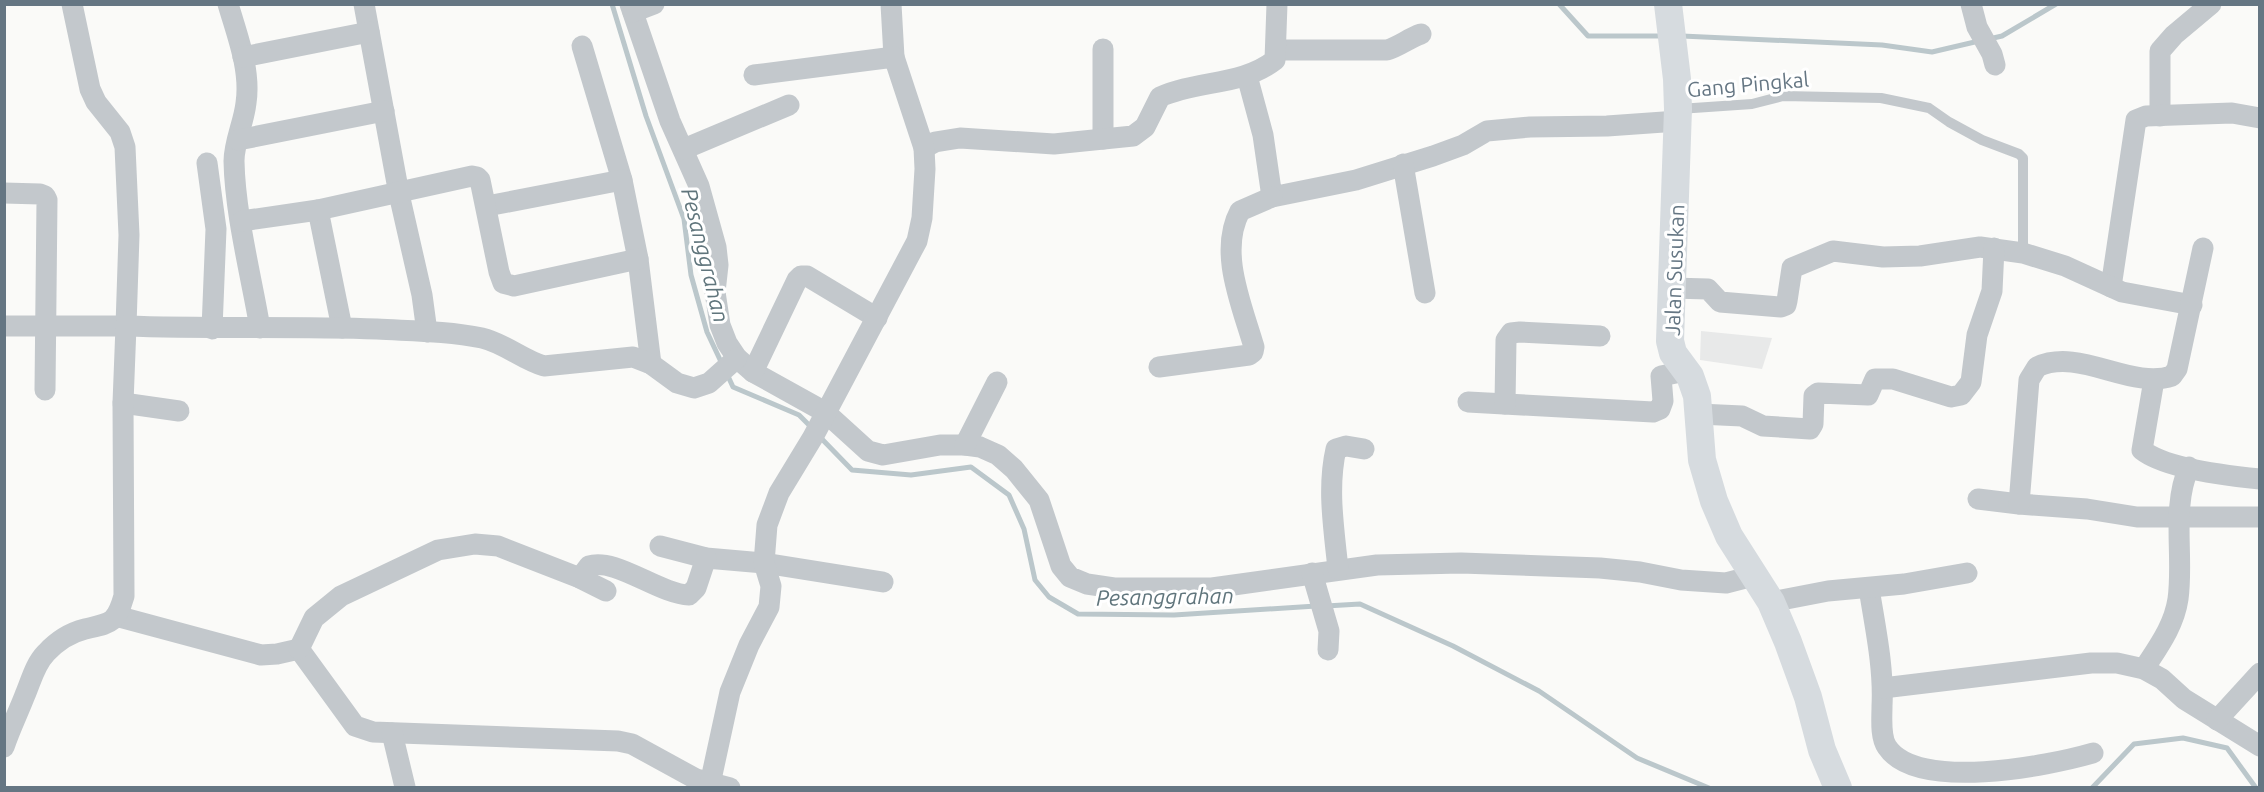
<svg xmlns="http://www.w3.org/2000/svg" width="2264" height="792" font-family="Ubuntu,sans-serif">
<style>
.built{fill:#e8e9e9}
.lines{fill:none;stroke-linecap:round;stroke-linejoin:round}
.stream{stroke:#bbc7cb;stroke-width:5}
.lane{stroke:#c3c8cc;stroke-width:10}
.street{stroke:#c3c8cc;stroke-width:21}
.secondary{stroke:#d6dbdf;stroke-width:28}
.labels{text-anchor:middle;dominant-baseline:central;stroke-width:6;stroke-linejoin:round;paint-order:stroke}
.street-label{font-size:21px;fill:#657683;stroke:#fff}
.water-label{font-size:22px;font-style:italic;fill:#60757c;stroke:#fff}
</style>
<rect width="100%" height="100%" fill="#fafaf8"/>
<path class="built" d="M1701,331L1772,338L1762,369L1700,360Z"/>
<g class="lines">
<g class="stream">
<path d="M612,4L646,116L684,219L691,275L707,332L723,366"/>
<path d="M1559,4L1588,36H1663"/>
<path d="M1682,36L1882,45L1932,52L1979,41"/>
<path d="M1989,39L2002,36L2056,4"/>
<path d="M727,374L733,387L799,415L812,428"/>
<path d="M818,435L852,470L911,475L971,467L1009,495L1024,529L1035,580L1049,597L1078,614L1174,615L1316,606"/>
<path d="M1326,606L1360,604L1453,646L1539,691L1637,758L1709,788"/>
<path d="M2092,788L2134,744L2183,738L2227,748L2256,788"/>
</g>
<path class="lane" d="M1679,109L1752,104L1783,96L1881,98L1929,108L1949,122L1982,140L2019,154L2023,158V253"/>
<g class="street">
<path d="M228,4C237,35 251,70 246,103C244,122 234,142 234,161C235,214 251,275 260,328"/>
<path d="M364,4L399,194L422,295L427,332"/>
<path d="M630,4L670,121L699,186L716,247L718,265L715,292L720,325L727,343L737,358L753,372L825,412L868,451L883,455L940,445H965L980,447L998,455L1014,469L1039,500L1061,566L1070,577L1087,584L1114,588H1212L1377,565L1461,563L1600,568L1640,572L1681,580L1726,583L1753,576"/>
<path d="M891,4L894,57"/>
<path d="M1971,4L1977,27L1992,54L1995,65"/>
<path d="M633,12L654,4"/>
<path d="M582,46L622,180"/>
<path d="M1277,50H1387C1400,46 1409,38 1421,34"/>
<path d="M243,57L369,32"/>
<path d="M1247,76L1263,135L1272,197L1356,180L1433,156L1463,145L1487,131L1530,127L1607,126L1678,121"/>
<path d="M2160,116V51L2174,35L2211,4"/>
<path d="M1103,139V49"/>
<path d="M238,140L384,111"/>
<path d="M924,148L935,142L960,138L1054,144L1133,136L1145,127L1160,97C1197,80 1242,86 1275,60L1277,4"/>
<path d="M684,149L789,105"/>
<path d="M207,163L216,229L212,329"/>
<path d="M1403,164L1425,293"/>
<path d="M4,193L40,194L45,196L47,200L45,390"/>
<path d="M487,206L622,180L638,259L651,364"/>
<path d="M318,210L342,328"/>
<path d="M242,221L318,210L472,176L477,177L480,180L499,272L503,283L514,286L638,259"/>
<path d="M2111,287L2136,120L2146,116L2232,113L2260,118"/>
<path d="M1672,288L1708,289L1720,302L1781,307L1786,305L1787,301L1792,268L1833,251L1883,257L1920,256L1980,247L2023,253L2065,266L2122,292L2192,305"/>
<path d="M4,326H126L129,235L125,147L120,132L96,102L90,89L72,4"/>
<path d="M1159,367L1249,355L1253,352L1254,347C1242,305 1218,252 1240,211L1272,197"/>
<path d="M753,372L797,280L801,276H807L877,318"/>
<path d="M2154,380L2142,450C2166,469 2229,476 2260,479"/>
<path d="M1468,402L1653,412L1660,409L1663,401L1661,376L1686,371"/>
<path d="M123,403L179,411"/>
<path d="M1505,404L1506,340L1511,333L1520,332L1600,336"/>
<path d="M1699,414L1742,416L1763,426L1810,429L1813,424L1814,396L1818,393L1868,395L1875,379H1893L1951,397L1961,395L1971,382L1977,335L1992,291L1994,248"/>
<path d="M965,445L997,382"/>
<path d="M1978,499L2019,504L2087,509L2137,517H2260"/>
<path d="M2019,504L2029,380L2037,367C2079,347 2131,390 2172,376L2177,369L2203,248"/>
<path d="M660,546L706,558L764,563L883,582"/>
<path d="M1338,569C1334,529 1327,488 1336,449L1346,446L1364,449"/>
<path d="M1312,573L1329,631L1328,650"/>
<path d="M580,578L589,566C615,557 659,594 689,595L696,588L706,558"/>
<path d="M1869,588C1875,627 1884,667 1882,706C1882,718 1880,737 1887,747C1917,792 2048,766 2093,753"/>
<path d="M1771,602L1828,591L1904,584L1967,573"/>
<path d="M116,616L261,655L277,654L299,649"/>
<path d="M299,649L355,726L373,732L618,741L632,744L696,779L730,788"/>
<path d="M299,649L314,618L341,596L438,550L475,544L498,546L580,578L606,591"/>
<path d="M2144,669C2158,647 2174,626 2178,599C2184,556 2171,508 2189,467"/>
<path d="M1883,688L2091,663H2117L2144,669L2162,679L2184,699L2260,746"/>
<path d="M2217,720L2260,673"/>
<path d="M392,733L405,787"/>
<path d="M4,747C10,729 18,713 25,695C31,681 35,664 46,653C57,641 69,633 85,629C111,623 116,624 124,596L123,403L126,326C210,329 294,326 377,329C412,331 448,331 482,338C504,343 523,360 544,366L633,357L651,364L677,383L694,388L709,383L737,358"/>
<path d="M710,784L730,692L749,645L769,607L771,586L764,563L767,525L779,493L813,437L917,241L922,218L925,169L924,148L894,57L754,75"/>
</g>
<path class="secondary" d="M1668,4L1677,79L1678,109L1671,311L1670,341L1673,353L1690,376L1697,396L1702,460L1714,501L1729,536L1771,602L1788,642L1808,697L1822,750L1838,788"/>
</g>
<g class="labels">
<g class="street-label">
<text transform="translate(1748 84) rotate(-5)">Gang Pingkal</text>
<text transform="translate(1674 270) rotate(-88)">Jalan Susukan</text>
</g>
<g class="water-label">
<text transform="translate(706 255) rotate(76)">Pesanggrahan</text>
<text transform="translate(1165 596) rotate(-1)">Pesanggrahan</text>
</g>
</g>
<rect width="2264" height="792" fill="none" stroke="#657683" stroke-width="12"/>
</svg>
